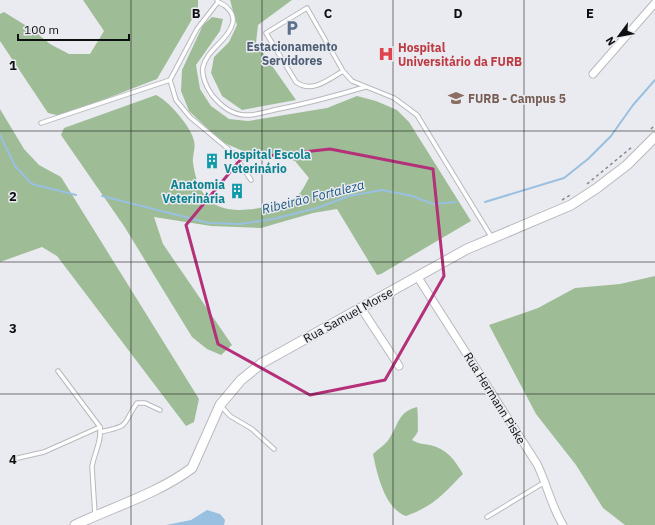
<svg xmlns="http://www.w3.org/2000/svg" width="655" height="525" font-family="'IBM Plex Sans',sans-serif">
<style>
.forest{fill:#9ebd97}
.water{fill:#99c0e0}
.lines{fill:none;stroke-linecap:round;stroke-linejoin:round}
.stream{stroke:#99c0e0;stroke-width:2}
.service-casing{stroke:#b8b9be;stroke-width:5.5}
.minor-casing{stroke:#b8b9be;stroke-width:9}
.tertiary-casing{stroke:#b8b9be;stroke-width:11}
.path{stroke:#87888b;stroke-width:1.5;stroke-dasharray:3 3;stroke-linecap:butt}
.service{stroke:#fff;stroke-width:3.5}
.minor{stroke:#fff;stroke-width:7}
.tertiary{stroke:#fff;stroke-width:9}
.marked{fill:none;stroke:#b43079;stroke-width:3;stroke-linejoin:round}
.grid{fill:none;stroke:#0e0f10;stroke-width:1;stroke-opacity:0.55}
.labels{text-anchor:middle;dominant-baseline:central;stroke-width:3;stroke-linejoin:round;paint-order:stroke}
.service-label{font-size:12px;font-weight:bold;fill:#4e5e75;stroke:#eaebf0}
.health-label{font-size:12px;font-weight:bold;fill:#be3a42;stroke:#eaebf0;text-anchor:start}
.education-label{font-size:12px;font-weight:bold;fill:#785e54;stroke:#eaebf0;text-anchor:start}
.culture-label{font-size:12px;font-weight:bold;fill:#0d838f;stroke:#eaebf0;text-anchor:start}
.street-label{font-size:12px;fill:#0e0f10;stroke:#eaebf0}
.water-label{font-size:13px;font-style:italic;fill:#1c5782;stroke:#eaebf0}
.grid-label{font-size:13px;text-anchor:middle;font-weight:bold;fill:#0e0f10;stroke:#eaebf0;stroke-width:3;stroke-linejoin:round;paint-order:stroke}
</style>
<rect width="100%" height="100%" fill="#eaebf0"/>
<g class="forest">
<path d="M83,0H198V9L157,79L61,116L48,113L0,41V14L4,12L33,30L50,44L69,54H90L104,31Z"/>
<path d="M230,0H292L258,25L256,43L296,100L242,110L222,96L211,73L214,57L229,42L237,25Z"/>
<path d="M212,17L223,19L220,31L196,65L200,89L211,106L229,119L248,121L327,108L357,96L376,101L397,110L409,122L471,221L381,274L377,275L337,209L313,213L261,228L211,226L154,217L163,244L232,345L221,355L207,349L192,337L124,226L61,135L64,128L156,95C168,100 192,128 194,141C196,148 192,156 193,163C199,204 220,215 259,208C271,206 288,205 297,196C302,192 306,183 309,178L295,161L274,154L252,155L222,142L189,111L181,91L182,70L203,25Z"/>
<path d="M0,109L24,149L39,165L61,177L199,399L194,422L186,426L57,256L42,247L0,262Z"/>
<path d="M655,276V525H625L603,508L576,465L536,414L489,325L538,308L575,288L620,284Z"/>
<path d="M417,407C418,409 418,429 418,431C417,434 414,437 412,440C418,444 424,444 430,445C447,449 455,460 463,474C443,494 434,506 406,516C385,509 377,474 373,454C378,449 386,444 389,439C399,424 398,412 417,407Z"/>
</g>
<path class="water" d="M207,510L220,514L225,520L224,525H166L191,520Z"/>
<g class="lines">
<g class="stream">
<path d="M0,135L15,166L32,184L76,195"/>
<path d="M102,196L209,223L240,224L273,219L317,208L349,196L382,190L412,196L433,204L456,202"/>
<path d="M485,202L564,178L588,159L611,136L633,105L655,80"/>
</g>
<defs>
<g id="service">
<path d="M217,0L218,2C226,5 234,12 233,22C229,40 207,49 203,67C201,76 207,88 212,95C220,105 231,114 244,115C254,116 265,112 274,110C305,104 335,96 365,87"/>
<path d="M218,2L197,29L170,80L176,100L190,117L233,153L251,180"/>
<path d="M343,71C329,79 312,94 296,82L266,33L307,8L343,71L352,81L394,98L417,115L492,238"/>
<path d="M41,123L170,80"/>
<path d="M58,371L100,427C102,442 94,453 92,467L95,515"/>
<path d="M221,406L230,416L252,429L274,449"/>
<path d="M100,432C132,426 122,424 137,403H145L160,410"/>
<path d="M18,458L44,452L100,427"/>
<path d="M487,517L545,482"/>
</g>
<g id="minor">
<path d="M593,74L655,3"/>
<path d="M417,276L537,464C547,484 551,506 563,525"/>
<path d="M361,308L399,366"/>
</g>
<path id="tertiary" d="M75,525C113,507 159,493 192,468L220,405L241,380L262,363L467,249L571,205L597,188L627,165L655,137"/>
</defs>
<use href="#service" class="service-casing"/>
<use href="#minor" class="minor-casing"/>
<use href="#tertiary" class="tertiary-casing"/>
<g class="path">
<path d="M651,129L655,125"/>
<path d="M587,184L632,147"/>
<path d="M562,200L572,194"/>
</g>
<use href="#service" class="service"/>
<use href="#minor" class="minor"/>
<use href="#tertiary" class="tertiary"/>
</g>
<path class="marked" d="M330,149L433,169L444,276L385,380L310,395L218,344L186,225L241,159Z"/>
<path class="grid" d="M131,0V525M262,0V525M393,0V525M524,0V525M0,131H655M0,262H655M0,394H655"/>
<defs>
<symbol id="parking-bare" viewBox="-9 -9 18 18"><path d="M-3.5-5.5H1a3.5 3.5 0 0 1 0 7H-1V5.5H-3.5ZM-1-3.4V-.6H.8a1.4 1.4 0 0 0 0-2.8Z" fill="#5c6f8a" stroke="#eaebf0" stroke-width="2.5" paint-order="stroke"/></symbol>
<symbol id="hospital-bare" viewBox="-9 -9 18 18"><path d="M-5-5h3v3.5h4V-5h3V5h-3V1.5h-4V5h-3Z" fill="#e0444e" stroke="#eaebf0" stroke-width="2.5" paint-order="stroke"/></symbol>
<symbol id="university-bare" viewBox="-9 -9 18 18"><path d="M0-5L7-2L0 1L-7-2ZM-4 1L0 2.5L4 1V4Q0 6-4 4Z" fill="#8d6e63" stroke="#eaebf0" stroke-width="2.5" paint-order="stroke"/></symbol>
<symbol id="building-bare" viewBox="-9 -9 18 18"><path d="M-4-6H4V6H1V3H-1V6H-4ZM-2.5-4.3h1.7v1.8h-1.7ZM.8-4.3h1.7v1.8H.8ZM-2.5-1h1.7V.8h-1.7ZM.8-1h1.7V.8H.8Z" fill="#0f9aa8" stroke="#eaebf0" stroke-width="2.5" paint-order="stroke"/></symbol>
</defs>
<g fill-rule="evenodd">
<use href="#parking-bare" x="281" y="17" width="22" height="22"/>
<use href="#hospital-bare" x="375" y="43" width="22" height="22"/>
<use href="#university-bare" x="445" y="87" width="22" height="22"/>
<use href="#building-bare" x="201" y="150" width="22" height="22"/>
<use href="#building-bare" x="226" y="180" width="22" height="22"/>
</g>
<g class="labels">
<g class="service-label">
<text x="292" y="46">Estacionamento<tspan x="292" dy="14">Servidores</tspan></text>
</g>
<g class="health-label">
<text x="398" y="47">Hospital<tspan x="398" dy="14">Universitário da FURB</tspan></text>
</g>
<g class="education-label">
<text x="468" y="98">FURB - Campus 5</text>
</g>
<g class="culture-label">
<text x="224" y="154">Hospital Escola<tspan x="224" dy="14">Veterinário</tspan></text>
<text x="225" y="184" text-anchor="end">Anatomia<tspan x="225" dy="14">Veterinária</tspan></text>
</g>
<g class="street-label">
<text transform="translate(348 315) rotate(-29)">Rua Samuel Morse</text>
<text transform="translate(495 398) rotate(58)">Rua Hermann Piske</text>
</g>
<g class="water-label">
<text transform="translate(313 197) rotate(-14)">Ribeirão Fortaleza</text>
</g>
</g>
<g class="grid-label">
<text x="196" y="18">B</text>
<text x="328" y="18">C</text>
<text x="458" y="18">D</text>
<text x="590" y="18">E</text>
<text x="13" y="70">1</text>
<text x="13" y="201">2</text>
<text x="13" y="333">3</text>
<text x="13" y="464">4</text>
</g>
<g transform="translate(619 36) rotate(238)" stroke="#eaebf0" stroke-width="3" paint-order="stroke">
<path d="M0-3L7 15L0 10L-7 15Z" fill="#0e0f10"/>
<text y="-6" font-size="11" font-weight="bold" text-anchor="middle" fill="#0e0f10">N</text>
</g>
<path d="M18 34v6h111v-6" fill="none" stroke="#0e0f10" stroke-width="2"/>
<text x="24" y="34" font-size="12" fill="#0e0f10" stroke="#eaebf0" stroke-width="3" paint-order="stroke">100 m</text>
</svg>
